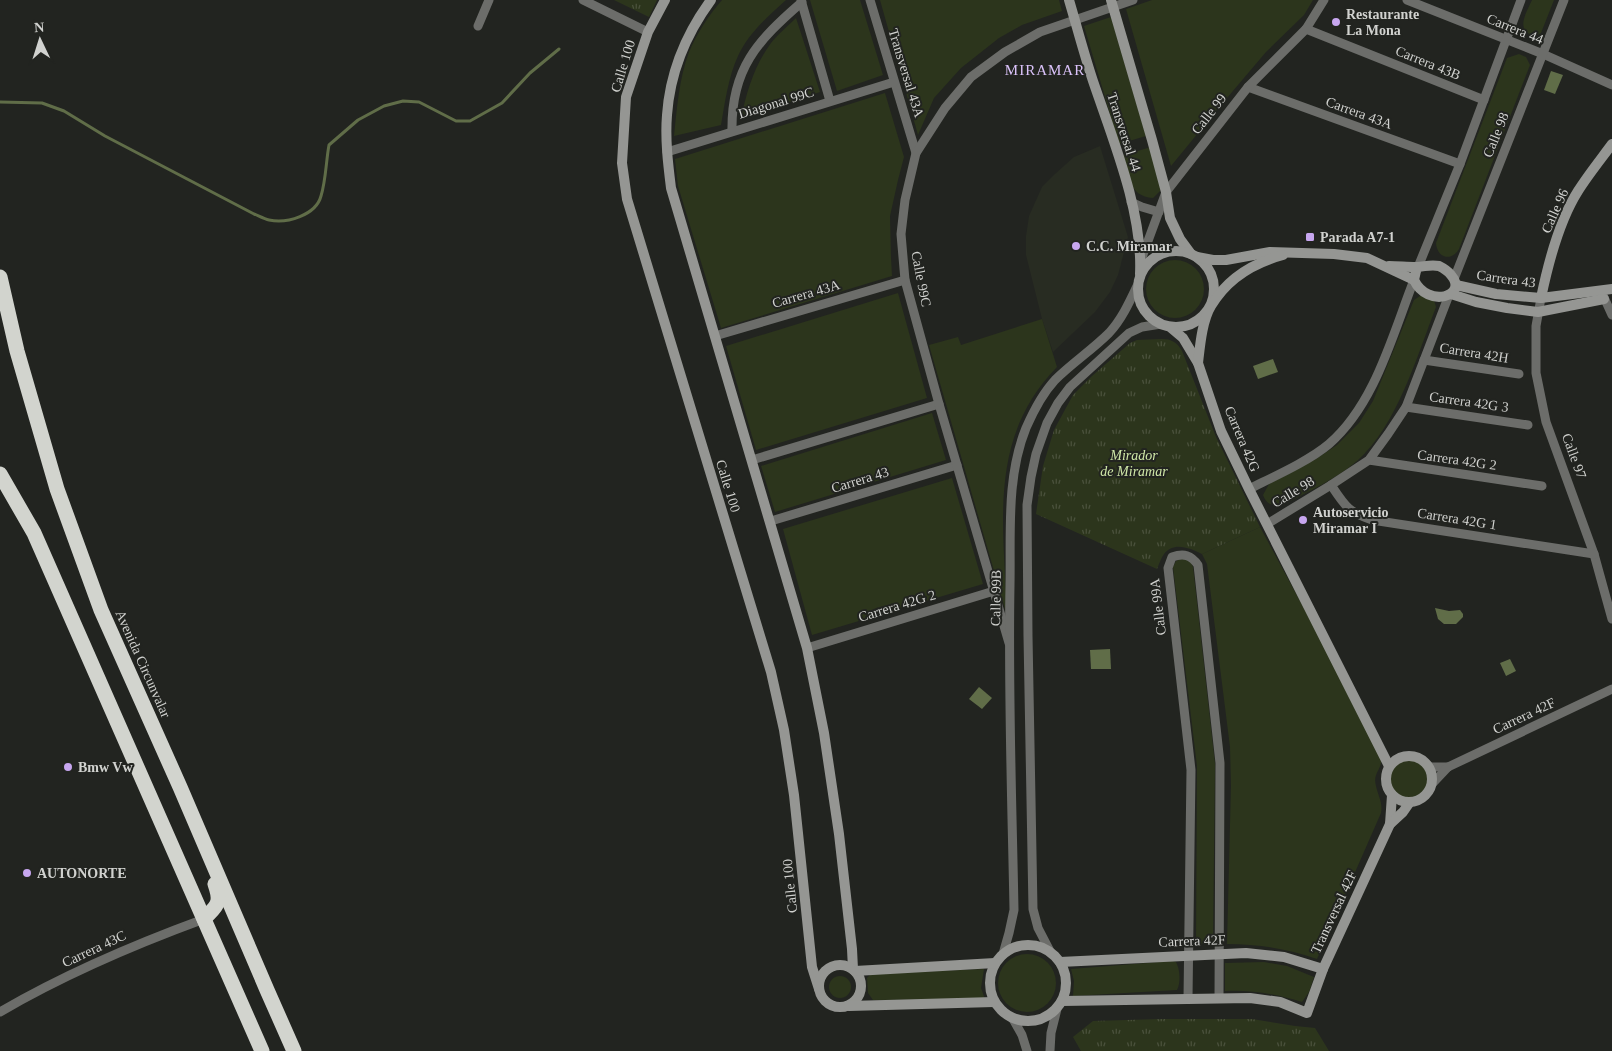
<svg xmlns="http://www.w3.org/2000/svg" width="1612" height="1051" font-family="'Times New Roman',serif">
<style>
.built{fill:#282c22}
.green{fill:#2c351c}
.park{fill:url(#park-tufts)}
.water{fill:#606d48}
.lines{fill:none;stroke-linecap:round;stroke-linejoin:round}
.stream{stroke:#606d48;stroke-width:3}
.street{stroke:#6c6d6a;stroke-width:9}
.secondary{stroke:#959693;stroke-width:10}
.highway{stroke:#d2d4ce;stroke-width:15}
.poi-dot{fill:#c7a6ef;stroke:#222420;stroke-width:2}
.labels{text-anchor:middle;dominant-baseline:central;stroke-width:4;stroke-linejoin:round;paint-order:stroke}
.poi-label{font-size:14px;font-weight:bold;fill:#d1d2cf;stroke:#222420;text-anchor:start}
.street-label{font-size:14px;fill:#d1d2cf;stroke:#222420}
.park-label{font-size:14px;font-style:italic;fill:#cfe7a7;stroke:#222420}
.neighbourhood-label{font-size:15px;letter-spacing:1px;fill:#dac2f9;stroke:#222420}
</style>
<defs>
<pattern id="park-tufts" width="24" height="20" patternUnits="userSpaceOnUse" patternTransform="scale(1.25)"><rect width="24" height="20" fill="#2c351c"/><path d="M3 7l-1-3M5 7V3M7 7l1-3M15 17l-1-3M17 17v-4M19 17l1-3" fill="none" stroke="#4a513c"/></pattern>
</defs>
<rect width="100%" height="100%" fill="#222420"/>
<path class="built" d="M1100,146L1128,237L1118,275L1110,292L1095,312L1053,352L1042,319L1026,255V236L1029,216L1042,187L1055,174L1074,157Z"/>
<g class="green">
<path d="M722,0H786C768,16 748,34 738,56C728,78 725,102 721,125L674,136C677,108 679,79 689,52C697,33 709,15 722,0Z"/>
<path d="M810,0H860L883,75L837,91Z"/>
<path d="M880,0H1059L1062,11L1022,25L999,38L961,68L934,98L918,135Z"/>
<path d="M1152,0H1313L1304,15L1266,52L1221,105L1171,166L1126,9Z"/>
<path d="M1532,0H1554L1541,33L1536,36C1514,32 1526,13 1532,0Z"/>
<path d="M1111,17L1146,136L1119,144L1084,26Z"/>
<path d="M796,18L820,92L741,118C747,91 754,66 771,43C778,34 788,26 796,18Z"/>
<path d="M1519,54L1526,57L1530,65L1459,249C1451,262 1437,258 1436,243L1507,58Z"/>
<path d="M885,93L904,157L898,180L890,216L891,258L892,276L721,328L678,186L675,159Z"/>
<path d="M1151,147L1162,185L1160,191L1153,198C1128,196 1129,176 1124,155Z"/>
<circle cx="1175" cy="289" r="29"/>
<path d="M898,293L927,398L756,450L726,346Z"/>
<path d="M1420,296H1426L1434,300L1436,307C1417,356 1397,426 1357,461C1336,479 1309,491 1285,504C1275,507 1267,506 1263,495L1269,484L1316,459L1337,445L1359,423L1373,401L1414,300Z"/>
<path d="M1042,319L1057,367C987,439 1004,525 1007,616L929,345L958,337L961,345Z"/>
<path d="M932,413L946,460L775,512L761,466Z"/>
<path d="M952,478L983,584L812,635L783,529Z"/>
<path d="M1260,527L1381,751C1381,755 1381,759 1381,763C1379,772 1373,775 1376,786C1378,796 1383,802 1381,813L1317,959C1288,949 1259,944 1227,944L1231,785L1230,747L1207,564L1202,554Z"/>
<path d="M1184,558L1191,563L1193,567L1215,764L1213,944H1196L1197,766L1173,567L1176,561Z"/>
<circle cx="1409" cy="779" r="20"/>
<circle cx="1027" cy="983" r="29"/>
<path d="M1172,961L1176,962C1180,969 1181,983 1177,990L1073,996L1074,981L1071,969Z"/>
<path d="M1264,962L1287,966L1314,977L1309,992L1302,1002C1276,994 1252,990 1225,991V963Z"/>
<path d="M984,969L981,988L985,999L873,1000L868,993L867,978L871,974Z"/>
<circle cx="840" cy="987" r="11"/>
</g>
<g class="park">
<path d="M614,0H657L649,17Z"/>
<path d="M1162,339C1171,339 1177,342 1182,351L1216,437L1260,527L1202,554C1191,548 1173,541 1164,554C1161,558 1159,564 1157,569L1036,514L1043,466L1054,430L1073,395L1092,376L1130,343L1137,340Z"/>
<path d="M1161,1019H1252L1295,1026L1315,1028L1329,1051H1081L1073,1037L1093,1021Z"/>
</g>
<g class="water">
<path d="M1551,71L1563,75L1555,94L1544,90Z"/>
<path d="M1273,359L1278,372L1258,379L1253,366Z"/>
<path d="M1435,608L1449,611L1460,610L1463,614V617L1456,624H1444L1438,619Z"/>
<path d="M1110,649L1111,669H1091L1090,650Z"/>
<path d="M1510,659L1516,671L1506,676L1500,663Z"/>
<path d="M979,687L992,698L982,709L969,699Z"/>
</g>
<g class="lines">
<path class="stream" d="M0,102L42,103L64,111L105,136L254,214C259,216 264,219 269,220C287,224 316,215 321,196C326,180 326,161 329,145L358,120L384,106L403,101L419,102L456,121H470L502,103L530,73L559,49"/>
<g class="street">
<path d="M583,0L648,32"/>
<path d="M801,0L830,101"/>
<path d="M870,0L916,153"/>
<path d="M1407,0L1543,54L1612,85"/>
<path d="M478,26L489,0"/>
<path d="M1306,29L1484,100"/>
<path d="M1248,87L1460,164"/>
<path d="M732,131C731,69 757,41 802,2"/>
<path d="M667,152L894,82"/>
<path d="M1131,202L1142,207L1159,212"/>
<path d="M1141,260L1166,192L1248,87L1306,29L1324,0"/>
<path d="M1418,267L1460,164L1521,0"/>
<path d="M1454,279L1564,0"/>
<path d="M1602,293L1612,315"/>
<path d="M1541,298L1536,326V373L1546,422L1594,554L1612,619"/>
<path d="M715,336L905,280"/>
<path d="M1424,360L1519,374"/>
<path d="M1406,407L1528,425"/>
<path d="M752,460L939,404"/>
<path d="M1369,460L1542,486"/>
<path d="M1331,485C1345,506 1348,512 1372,520L1594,554"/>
<path d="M1249,489C1273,477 1309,461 1329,444C1375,404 1392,336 1414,280"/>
<path d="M771,521L957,465"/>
<path d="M1267,524L1331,485L1369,460L1388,434L1406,407L1449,295"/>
<path d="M1009,643L939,404L905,280L901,234L905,200L916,153L945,108L971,77L1005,52L1040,32L1133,0"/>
<path d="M807,648L994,591"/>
<path d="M1429,767H1448"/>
<path d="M1432,784L1448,767L1612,689"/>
<path d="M1051,953L1038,928L1033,909L1028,636L1027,505L1031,477L1036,454L1047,423L1058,403L1070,387L1129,333L1142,327L1161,324"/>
<path d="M1003,954L1009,933L1014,910C1012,802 1008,693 1010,585C1011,534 1006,477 1026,428C1033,412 1043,393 1055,380C1072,363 1092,350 1109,333C1122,319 1130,301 1138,284"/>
<path d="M1188,998L1191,770L1168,568L1172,557C1184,553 1191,555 1198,565L1220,763L1219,998"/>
<path d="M0,1012C65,974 133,945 204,919"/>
<path d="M1013,1019L1022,1035L1027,1051"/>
<path d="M1050,1051L1051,1033L1057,1009"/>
</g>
<g class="secondary">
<path d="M665,0L648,32L626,97L622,163L627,199L771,672L784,730L794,795L812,967L819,989"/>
<path d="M711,0C686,34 670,73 667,115C665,139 668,164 671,188L807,648L824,733L839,834L852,949L853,969"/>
<path d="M1069,0C1077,27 1084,54 1093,81C1113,140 1143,212 1140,274"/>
<path d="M1111,0L1152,140L1166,192L1170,218L1180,239L1191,254"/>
<circle cx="1176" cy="289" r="38"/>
<path d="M1197,257L1213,260H1226L1270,252L1334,254L1367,258L1414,280"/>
<path d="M1389,266C1398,266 1407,267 1416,267C1424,267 1430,264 1439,266C1443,268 1448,271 1451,275C1469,296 1428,309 1414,280L1416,271L1418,267"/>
<path d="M1456,285L1496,294L1541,298L1612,289"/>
<path d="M1451,294L1476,302L1507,308L1538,312L1604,299"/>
<path d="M1541,298C1548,264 1559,221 1578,191C1588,175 1601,159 1612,144"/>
<path d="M1170,327L1183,338L1198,363L1221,431L1249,489L1389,766"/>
<path d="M1198,363C1200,346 1202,321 1211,306C1227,279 1253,263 1283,255"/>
<circle cx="1409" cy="779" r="23"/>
<path d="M1390,824L1392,795"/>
<circle cx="1028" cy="983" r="38"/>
<path d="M1060,962L1246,953L1284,957L1323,969"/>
<circle cx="840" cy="986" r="21"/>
<path d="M855,971L995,963"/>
<path d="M1062,1001L1250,998L1280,1002L1307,1013L1323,969L1390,824L1403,812L1410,802"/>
<path d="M849,1006L994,1002"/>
</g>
<g class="highway">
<path d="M0,277L17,351L57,489L101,610L180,787L267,990L294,1051"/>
<path d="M0,474L34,533L262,1051"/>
<path d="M204,919C217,905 222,904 215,884"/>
</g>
</g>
<g class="poi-dot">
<circle cx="1336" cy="22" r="5"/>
<rect x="1305" y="232" width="10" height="10" rx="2.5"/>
<circle cx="1076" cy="246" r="5"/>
<circle cx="1303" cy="520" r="5"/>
<circle cx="68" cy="767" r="5"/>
<circle cx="27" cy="873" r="5"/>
</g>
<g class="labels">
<g class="poi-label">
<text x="1346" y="14">Restaurante<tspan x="1346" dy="16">La Mona</tspan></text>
<text x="1320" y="237">Parada A7-1</text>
<text x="1086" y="246">C.C. Miramar</text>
<text x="1313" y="512">Autoservicio<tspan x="1313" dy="16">Miramar I</tspan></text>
<text x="78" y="767">Bmw Vw</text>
<text x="37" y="873">AUTONORTE</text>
</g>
<g class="street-label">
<text transform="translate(1515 29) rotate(22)">Carrera 44</text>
<text transform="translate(1428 63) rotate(22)">Carrera 43B</text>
<text transform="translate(623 66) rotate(-73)">Calle 100</text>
<text transform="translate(906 73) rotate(73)">Transversal 43A</text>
<text transform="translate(776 103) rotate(-17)">Diagonal 99C</text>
<text transform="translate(1359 113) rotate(20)">Carrera 43A</text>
<text transform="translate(1209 114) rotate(-52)">Calle 99</text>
<text transform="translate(1124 132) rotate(72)">Transversal 44</text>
<text transform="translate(1496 135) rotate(-68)">Calle 98</text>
<text transform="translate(1555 211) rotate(-66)">Calle 96</text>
<text transform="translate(921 279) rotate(79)">Calle 99C</text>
<text transform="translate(1506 279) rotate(8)">Carrera 43</text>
<text transform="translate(806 294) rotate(-16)">Carrera 43A</text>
<text transform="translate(1474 353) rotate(9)">Carrera 42H</text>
<text transform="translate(1469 402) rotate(8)">Carrera 42G 3</text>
<text transform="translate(1242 439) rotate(67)">Carrera 42G</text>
<text transform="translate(1574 456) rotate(70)">Calle 97</text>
<text transform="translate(1457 460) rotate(8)">Carrera 42G 2</text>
<text transform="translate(860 480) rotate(-17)">Carrera 43</text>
<text transform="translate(728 486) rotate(73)">Calle 100</text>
<text transform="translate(1293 492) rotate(-31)">Calle 98</text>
<text transform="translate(1457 519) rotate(9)">Carrera 42G 1</text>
<text transform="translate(996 598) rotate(-89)">Calle 99B</text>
<text transform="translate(897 606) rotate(-17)">Carrera 42G 2</text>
<text transform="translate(1158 607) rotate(-97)">Calle 99A</text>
<text transform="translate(143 664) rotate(66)">Avenida Circunvalar</text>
<text transform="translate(1524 716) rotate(-25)">Carrera 42F</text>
<text transform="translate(790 886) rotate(-96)">Calle 100</text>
<text transform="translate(1334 912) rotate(-65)">Transversal 42F</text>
<text transform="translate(1192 941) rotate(-2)">Carrera 42F</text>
<text transform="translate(94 949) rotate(-25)">Carrera 43C</text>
</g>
<g class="park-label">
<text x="1134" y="455">Mirador<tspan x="1134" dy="16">de Miramar</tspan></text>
</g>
<g class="neighbourhood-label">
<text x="1045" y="70">MIRAMAR</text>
</g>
</g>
<g transform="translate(40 40) rotate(356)" stroke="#222420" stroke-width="4" paint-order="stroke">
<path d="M0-4L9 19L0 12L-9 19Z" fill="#d1d2cf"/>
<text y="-8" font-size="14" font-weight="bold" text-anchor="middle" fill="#d1d2cf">N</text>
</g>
</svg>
